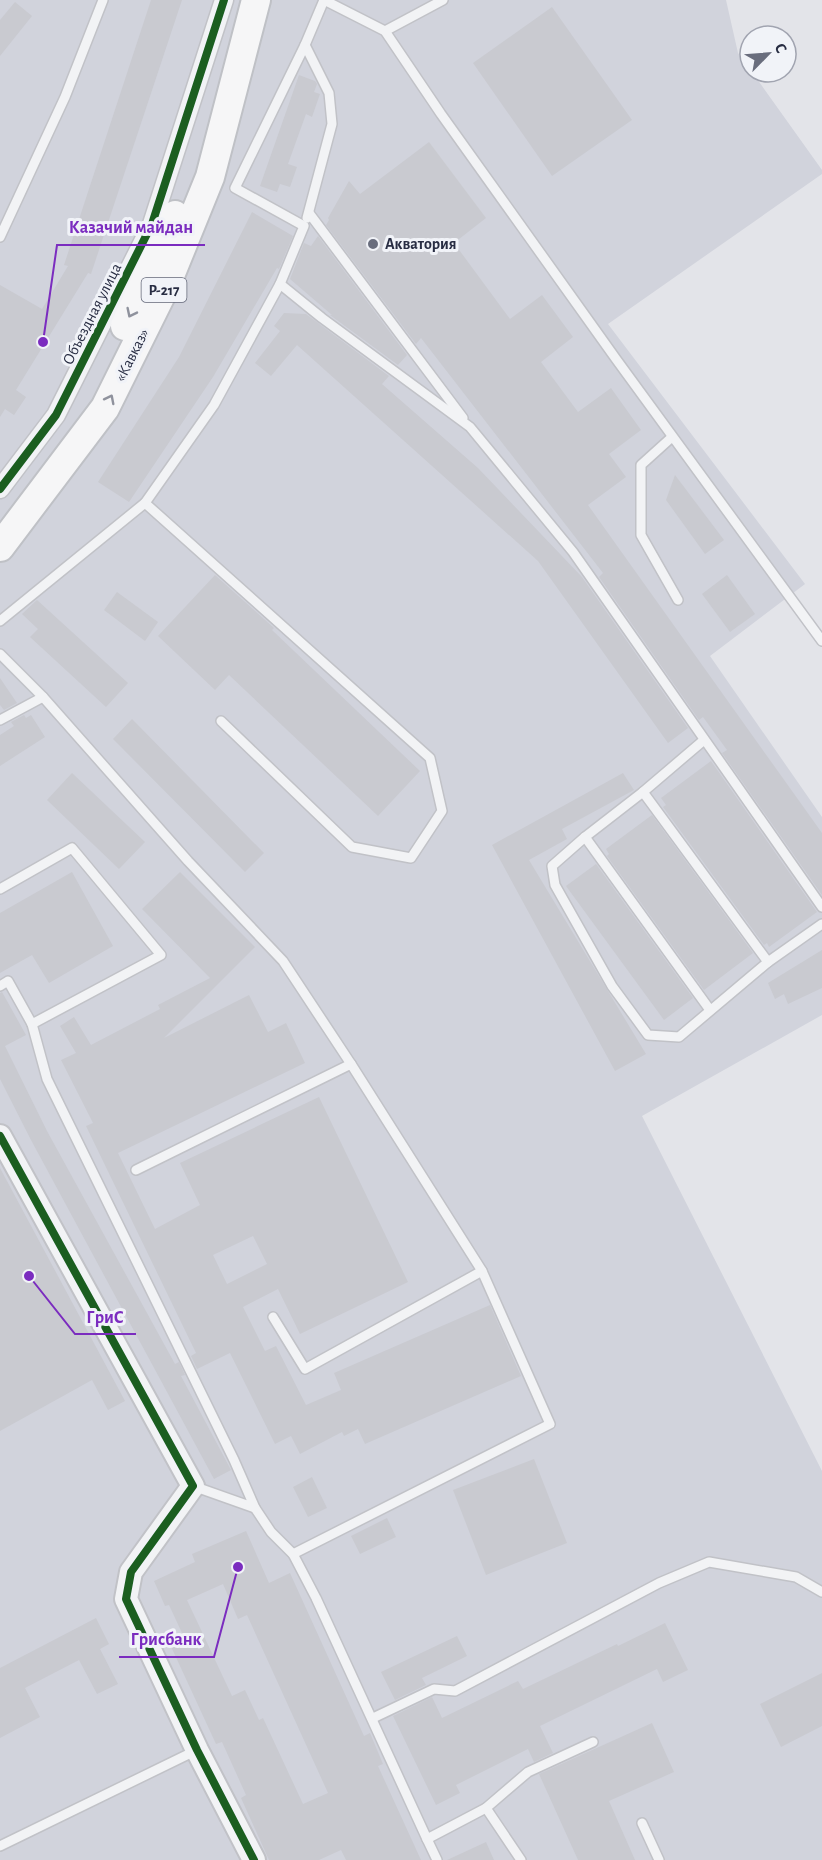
<svg xmlns="http://www.w3.org/2000/svg" width="822" height="1860" font-family="'Alegreya Sans',sans-serif">
<style>
.built{fill:#d1d3dc}
.building{fill:#c9cad0;fill-rule:evenodd}
.lines{fill:none;stroke-linecap:round;stroke-linejoin:round}
.service-casing{stroke:#c1c2c7;stroke-width:12}
.minor-casing{stroke:#c1c2c7;stroke-width:21}
.tertiary-casing{stroke:#c1c2c7;stroke-width:26}
.primary-casing{stroke:#bfc1c6;stroke-width:32}
.service{stroke:#f2f3f5;stroke-width:9}
.minor{stroke:#f2f3f5;stroke-width:18}
.tertiary{stroke:#f2f3f5;stroke-width:22}
.primary{stroke:#f6f6f7;stroke-width:28}
.cycleway-casing{stroke:#f1f3f8;stroke-width:11}
.cycleway{stroke:#1b5e20;stroke-width:8}
.oneway{stroke:#8f929d}
.poi-dot{fill:#696d7d;stroke:#f1f3f8;stroke-width:2}
.labels{text-anchor:middle;dominant-baseline:central;stroke-width:6;stroke-linejoin:round;paint-order:stroke}
.shield{fill:#f1f3f8;stroke:#646879;stroke-width:1.5}
.shield-label{font-size:15px;font-weight:bold;fill:#282d43}
.poi-label{font-size:16px;font-weight:bold;fill:#282d43;stroke:#f1f3f8;text-anchor:start}
.street-label{font-size:16px;fill:#282d43;stroke:#f1f3f8}
.leader{fill:none;stroke:#7b2cbf;stroke-width:2}
.callout-dot{fill:#7b2cbf;stroke:#f1f3f8;stroke-width:2}
.callout-label{font-size:18px;text-anchor:middle;font-weight:bold;fill:#7b2cbf;stroke:#f1f3f8;stroke-width:6;stroke-linejoin:round;paint-order:stroke}
</style>
<rect width="100%" height="100%" fill="#e3e4e9"/>
<path class="built" d="M0,0H726L738,53L750,72H752L822,170V174L608,324L805,584L710,656L822,817V1015L642,1116L822,1471V1860H0Z"/>
<g class="building">
<path d="M151,0H182L91,274L88,273L16,390L26,397L14,415L5,409L0,417V285L42,309L68,266L64,265Z"/>
<path d="M15,2L32,16L0,56V20Z"/>
<path d="M552,7L632,120L552,176L473,63Z"/>
<path d="M299,75L315,81L317,84L314,92L320,94L312,117L306,114L288,164L297,167L290,187L280,184L277,192L260,186Z"/>
<path d="M429,142L486,218L454,243L510,319L542,295L573,337L541,362L578,412L611,388L641,430L609,454L626,477L588,505L822,833V895L722,753L727,750L703,717L699,720L599,577L603,573L421,338L416,344L326,225L329,220L328,218L349,181L360,194Z"/>
<path d="M252,212L293,236L279,269L277,268L213,377L129,502L98,482L179,357Z"/>
<path d="M318,236L407,355L398,365L330,315H332L290,279L304,243L311,246Z"/>
<path d="M284,313L306,314L389,376L382,384L478,468L582,577L688,728L668,743L538,561L297,345L271,376L255,363L280,331L274,326Z"/>
<path d="M675,475L724,540L705,554L666,500Z"/>
<path d="M215,575L274,628L272,630L420,771L378,816L229,675L215,690L158,636Z"/>
<path d="M727,575L755,614L730,632L702,594Z"/>
<path d="M117,592L158,622L145,641L104,610Z"/>
<path d="M37,600L128,683L106,707L30,637L38,629L22,614Z"/>
<path d="M0,678L17,703L4,710L0,705Z"/>
<path d="M24,715L26,718L31,715L45,737L0,766V735L14,726L11,722Z"/>
<path d="M132,719L264,853L245,872L113,739Z"/>
<path d="M711,761L817,912L769,947L767,943L764,945L663,807L666,805L661,798Z"/>
<path d="M72,773L145,842L119,869L47,800Z"/>
<path d="M623,773L634,790L562,829L567,839L529,860L646,1054L615,1071L492,845Z"/>
<path d="M652,815L753,953L704,990L607,856L609,854L606,849Z"/>
<path d="M596,864L693,998L664,1020L566,886Z"/>
<path d="M72,872L113,946L49,983L32,955L0,973V913Z"/>
<path d="M180,872L255,947L164,1038L249,995L268,1032L286,1023L305,1063L118,1153L155,1229L200,1205L180,1163L319,1097L408,1282L300,1334L278,1289L243,1307L265,1351L276,1346L306,1405L341,1390L334,1373L490,1305L521,1376L365,1444L358,1429L344,1436L342,1432L300,1454L291,1436L275,1444L230,1353L197,1369L191,1356L196,1353L86,1126L93,1123L61,1060L76,1053L60,1026L74,1017L91,1045L160,1009L158,1005L210,978L142,909ZM253,1236L267,1264L227,1284L213,1255Z"/>
<path d="M822,950V988L788,1004L784,994L775,999L768,983Z"/>
<path d="M2,992L26,1035L5,1046L47,1131L175,1364L179,1362L185,1375L181,1376L231,1470L214,1479L31,1140L0,1079V993Z"/>
<path d="M0,1168L125,1401L108,1410L92,1380L0,1431Z"/>
<path d="M534,1459L567,1543L486,1575L453,1490Z"/>
<path d="M312,1477L327,1508L308,1517L293,1487Z"/>
<path d="M387,1518L396,1537L360,1554L351,1536Z"/>
<path d="M246,1531L269,1583L290,1573L364,1736L370,1733L383,1764L378,1766L421,1860H346L341,1850L319,1860H269L241,1798L246,1795L222,1742L216,1744L168,1640L182,1633L169,1605L165,1606L154,1581L195,1562L192,1554ZM223,1584L238,1619L247,1615L328,1793L303,1804L263,1718L259,1720L245,1690L232,1696L187,1600Z"/>
<path d="M96,1618L109,1644L100,1649L118,1684L97,1694L79,1660L25,1688L40,1717L0,1738V1668Z"/>
<path d="M665,1623L688,1670L663,1682L657,1669L540,1726L553,1753L534,1762L528,1749L456,1785L460,1793L436,1805L393,1716L432,1697L442,1718L518,1681L523,1689L617,1644L618,1646Z"/>
<path d="M457,1636L467,1656L422,1678L426,1685L395,1700L381,1672Z"/>
<path d="M822,1673V1726L781,1747L760,1704Z"/>
<path d="M652,1723L674,1772L609,1801L635,1860H578L539,1774Z"/>
<path d="M486,1842L494,1860H447Z"/>
</g>
<g class="lines">
<defs>
<g id="service">
<path d="M385,31L443,0"/>
<path d="M305,45L329,93L332,124L307,218"/>
<path d="M309,213L463,418"/>
<path d="M0,237L65,97L103,0"/>
<path d="M280,284L322,318L470,427L573,552L822,907"/>
<path d="M672,437L641,465V535L678,600"/>
<path d="M145,503L214,405L280,284L304,226L235,188L305,45L324,0L385,31L441,114L616,359L822,641"/>
<path d="M0,621L145,503L430,758L442,811L411,858L352,847L221,721"/>
<path d="M0,654L43,697L188,861L283,961L351,1064"/>
<path d="M0,720L43,697"/>
<path d="M704,740L643,792L585,837L552,866L555,885L612,986L648,1035L679,1037L768,962L822,924"/>
<path d="M643,792L768,962"/>
<path d="M585,837L710,1010"/>
<path d="M0,889L72,848L161,955L32,1024L8,981L0,986"/>
<path d="M32,1024L47,1079L234,1460L255,1508L193,1486"/>
<path d="M136,1170L351,1064L482,1271L305,1369L273,1317"/>
<path d="M255,1508L271,1532L293,1554L316,1598L427,1839L486,1808L528,1772L593,1742"/>
<path d="M293,1554L550,1424L482,1271"/>
<path d="M373,1718L434,1689L455,1691L659,1583L709,1562L796,1577L822,1592"/>
<path d="M486,1808L521,1860"/>
<path d="M642,1823L659,1860"/>
<path d="M427,1839L437,1860"/>
<path d="M0,1846L197,1750"/>
</g>
<path id="minor" d="M0,489L56,415L152,224L224,0"/>
<path id="tertiary" d="M0,1136L193,1486L131,1572L126,1599L197,1750L254,1860"/>
<g id="primary">
<path d="M125,326L175,215"/>
<path d="M0,547L105,408L167,283L210,177L256,0"/>
</g>
</defs>
<use href="#service" class="service-casing"/>
<use href="#minor" class="minor-casing"/>
<use href="#tertiary" class="tertiary-casing"/>
<use href="#primary" class="primary-casing"/>
<use href="#service" class="service"/>
<use href="#minor" class="minor"/>
<use href="#tertiary" class="tertiary"/>
<use href="#primary" class="primary"/>
<defs>
<g id="cycleway">
<path d="M0,489L56,415L152,224L224,0"/>
<path d="M0,1136L193,1486L131,1572L126,1599L197,1750L254,1860"/>
</g>
</defs>
<use href="#cycleway" class="cycleway-casing"/>
<use href="#cycleway" class="cycleway"/>
</g>
<defs><path id="oneway-chevron" d="M-2-3.5L2.5 0L-2 3.5" fill="none" stroke-width="1.6" stroke-linecap="round" stroke-linejoin="round" transform="scale(1.5)"/></defs>
<g class="oneway">
<use href="#oneway-chevron" transform="translate(131 313) rotate(116)"/>
<use href="#oneway-chevron" transform="translate(110 399) rotate(-63)"/>
</g>
<circle class="poi-dot" cx="373" cy="244" r="6"/>
<g class="labels">
<rect class="shield" x="141.5" y="278" width="45" height="24" rx="4.5"/>
<g class="shield-label">
<text x="164" y="290">Р-217</text>
</g>
<g class="poi-label">
<text x="385" y="244">Акватория</text>
</g>
<g class="street-label">
<text transform="translate(92 314) rotate(-63)">Объездная улица</text>
<text transform="translate(132 355) rotate(-63)">«Кавказ»</text>
</g>
</g>
<path class="leader" d="M43 342L57 245H205M29 1276L75 1334H136M238 1567L214 1657H119"/>
<g class="callout-dot">
<circle cx="43" cy="342" r="6"/>
<circle cx="29" cy="1276" r="6"/>
<circle cx="238" cy="1567" r="6"/>
</g>
<g class="callout-label">
<text x="131" y="233">Казачий майдан</text>
<text x="105" y="1323">ГриС</text>
<text x="166" y="1645">Грисбанк</text>
</g>
<g transform="translate(768 54) rotate(65)"><circle r="28" fill="#f1f3f8" stroke="#a1a4b0" stroke-width="1.5"/>
<path d="M0-4.5L10 22L0 15L-10 22Z" fill="#696d7d"/>
<text y="-9" font-size="16" font-weight="bold" text-anchor="middle" fill="#282d43">С</text>
</g>
</svg>
